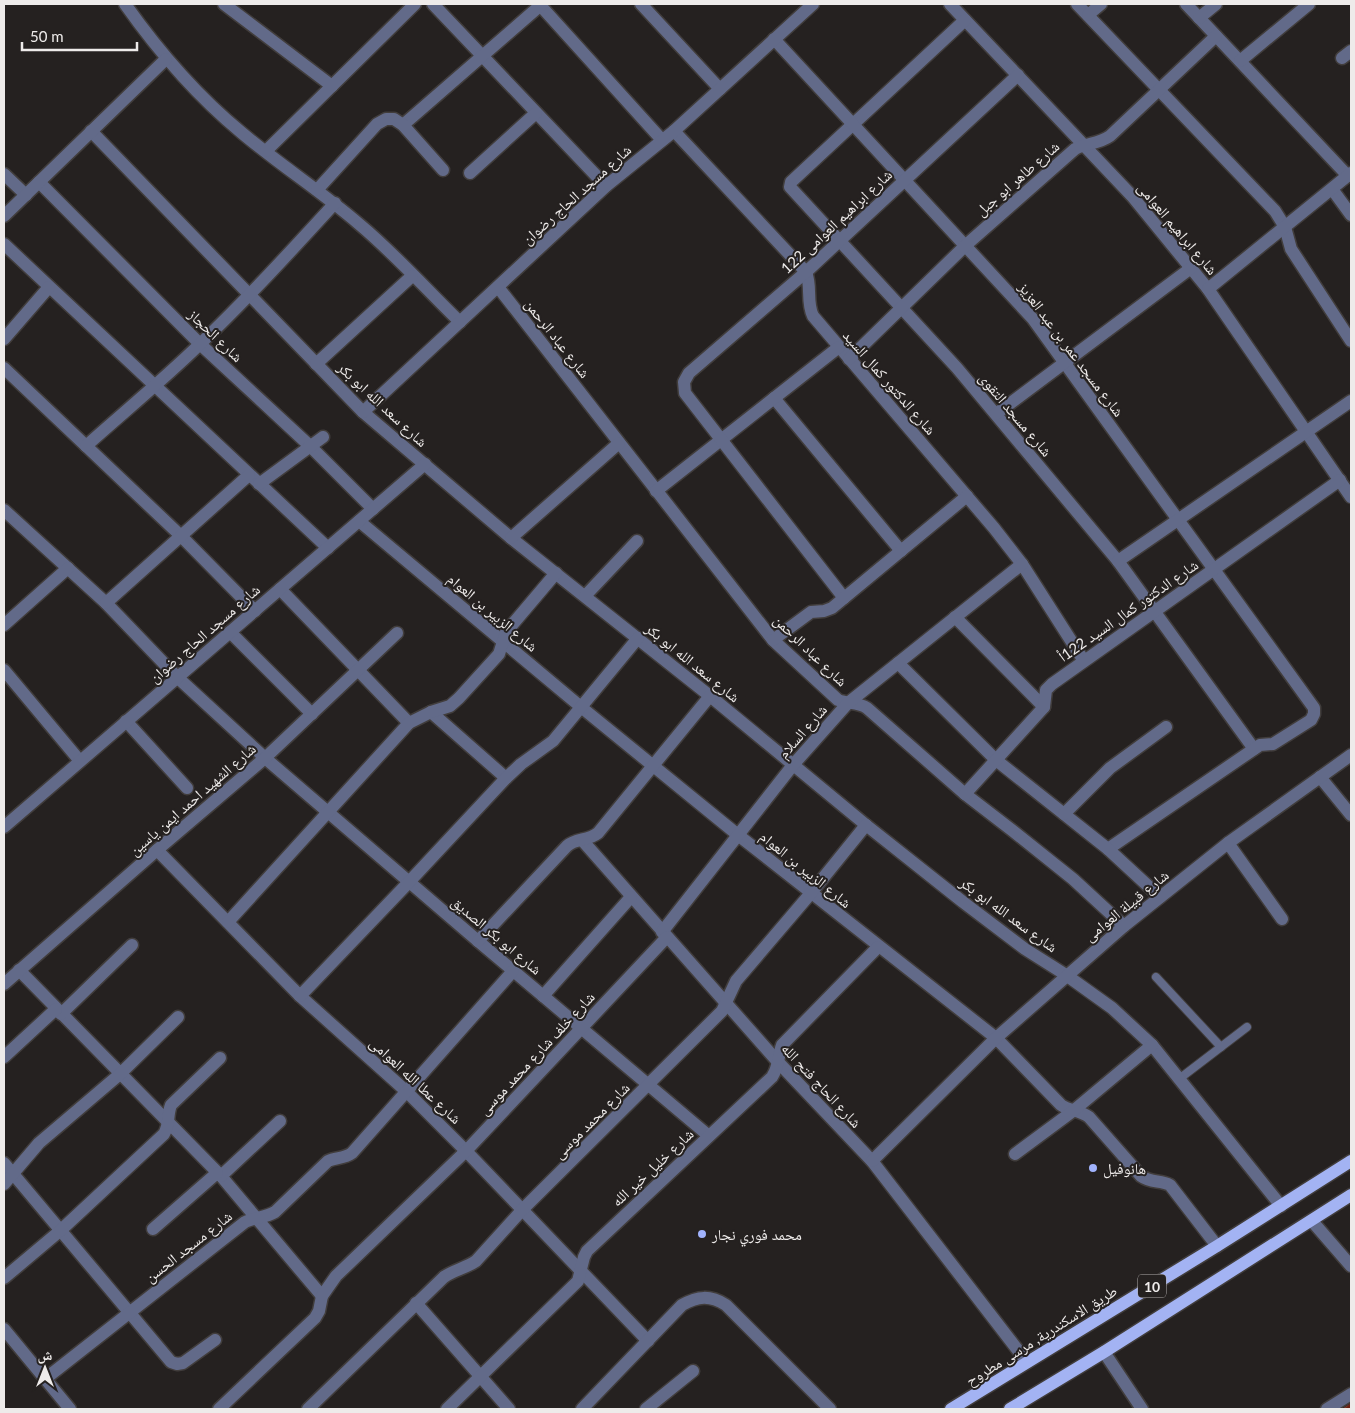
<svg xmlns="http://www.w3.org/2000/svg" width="1355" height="1413" font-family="Lato,'Noto Naskh Arabic',sans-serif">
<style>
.building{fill:url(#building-hatch)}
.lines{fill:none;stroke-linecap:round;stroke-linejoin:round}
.service-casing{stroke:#413d3c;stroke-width:10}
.minor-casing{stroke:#413d3c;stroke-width:15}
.primary-casing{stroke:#413d3c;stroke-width:15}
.service{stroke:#626a89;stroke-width:8}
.minor{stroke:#626a89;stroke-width:12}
.primary{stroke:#a3b3f3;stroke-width:12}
.poi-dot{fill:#a1b3fd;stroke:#252120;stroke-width:2}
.labels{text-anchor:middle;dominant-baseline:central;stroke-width:4;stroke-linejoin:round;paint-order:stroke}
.shield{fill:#252120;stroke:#b2aead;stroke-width:1}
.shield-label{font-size:14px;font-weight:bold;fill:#eeebea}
.street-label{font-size:15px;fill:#eeebea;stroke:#252120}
.poi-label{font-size:15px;fill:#eeebea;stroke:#252120;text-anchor:start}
</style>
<defs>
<pattern id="building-hatch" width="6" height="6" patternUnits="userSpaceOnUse" patternTransform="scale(1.25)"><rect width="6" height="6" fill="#6a1f10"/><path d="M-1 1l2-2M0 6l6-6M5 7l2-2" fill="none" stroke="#804033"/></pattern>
</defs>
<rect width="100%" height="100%" fill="#252120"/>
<path class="building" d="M1351,1403V1409H1342Z"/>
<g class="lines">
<defs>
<g id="service">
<path d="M1156,977L1221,1047"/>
<path d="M1179,1079L1247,1027"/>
</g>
<g id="minor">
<path d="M125,4C159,52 197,96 242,133C280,165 322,192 359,224C394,253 427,290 460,322"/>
<path d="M224,4L332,86"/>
<path d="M433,4L606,186"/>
<path d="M539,4L662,140"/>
<path d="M641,4L720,89"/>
<path d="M950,4L1132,196L1208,289L1351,497"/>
<path d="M1077,4L1275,211L1285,227L1291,249L1351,341"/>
<path d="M1186,4L1348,176"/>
<path d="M1088,15L1101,4"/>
<path d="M1199,18L1216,4"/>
<path d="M965,20L791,182L790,187L957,368L1118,561L1254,749"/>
<path d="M774,39L1033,319L1314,708V714L1311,720L1273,744L1260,745L1108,849"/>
<path d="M1342,58L1351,51"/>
<path d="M1240,61L1309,4"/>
<path d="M403,125L542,4"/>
<path d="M91,131L363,412L511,538L710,696L866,825L963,902L1025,949L1066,975L1112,1008L1152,1045L1281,1206"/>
<path d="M674,131L806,272C812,287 806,302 813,316L994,528L1022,564L1084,661"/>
<path d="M266,151L415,4"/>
<path d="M470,173L536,113"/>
<path d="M4,174L26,195"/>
<path d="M39,182L200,344L310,446L373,509"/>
<path d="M1332,189L1351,215"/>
<path d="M317,190L377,124L386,119H394L403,125L443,170"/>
<path d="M4,216L166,59"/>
<path d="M4,244L328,548"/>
<path d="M498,287L773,640L838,700C848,704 858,702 867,708L965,794L1013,831L1073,879L1124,926"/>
<path d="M1208,289L1351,173"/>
<path d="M4,339L49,287"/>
<path d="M849,359L966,245L1075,149C1086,143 1099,144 1110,136L1216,36"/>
<path d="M316,364L412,276"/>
<path d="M4,368L181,536L255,611"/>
<path d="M774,398L901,551"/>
<path d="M363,412L606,186L674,131L813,4"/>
<path d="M996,414L1191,268"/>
<path d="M86,446C124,412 163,380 200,344C247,299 291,251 335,203"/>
<path d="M259,484L323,437"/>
<path d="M656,491L839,347"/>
<path d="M4,510L106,603L177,677L265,758L478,941L709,1136"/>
<path d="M359,521L581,707L738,835L996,1038L1061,1105C1069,1111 1080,1110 1089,1117L1141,1176C1151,1183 1160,1180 1170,1185L1217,1246"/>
<path d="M511,538L619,443"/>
<path d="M1118,561L1351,401"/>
<path d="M280,589L409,723"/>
<path d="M585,596L637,541"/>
<path d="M844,598L685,393L684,382L689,373L806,272L1018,75"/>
<path d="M106,603L249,475"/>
<path d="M955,617L1044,707"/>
<path d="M4,625L68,568"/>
<path d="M230,632L312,714"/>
<path d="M773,640L811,612L824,611L832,608L967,496"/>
<path d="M898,663L996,760L1108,849L1160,897"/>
<path d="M4,670L80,761"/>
<path d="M431,712L506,778"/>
<path d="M126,721L187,788"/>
<path d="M1320,777L1351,815"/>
<path d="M965,794L1044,707L1046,690L1052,684L1340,480"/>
<path d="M1064,814L1110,768L1166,727"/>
<path d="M4,827L425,464"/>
<path d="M582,840L778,1062L872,1161L1027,1362"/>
<path d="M1228,843L1282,919"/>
<path d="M157,850L300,996L406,1091L466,1151L648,1341"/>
<path d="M228,922L409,723L431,712L450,706L459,698L499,654L506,632L556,573"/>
<path d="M662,932L793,765L848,703L1022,564"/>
<path d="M478,941L567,846C576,838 588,841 598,833L710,696"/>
<path d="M19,970L221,1176L322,1296"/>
<path d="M4,984L157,850L265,758L397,633"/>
<path d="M300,996L409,882L506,778L521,764L553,741L638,638"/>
<path d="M543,996L631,897"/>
<path d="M61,1014L132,945"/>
<path d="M4,1057L56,1009"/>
<path d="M1015,1154L1073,1111L1152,1045"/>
<path d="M872,1161L996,1038L1124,926L1228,843L1351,755"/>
<path d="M4,1163L171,1362L177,1364L183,1363L215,1340"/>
<path d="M221,1176L280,1121"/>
<path d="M4,1184L39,1143L120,1074L178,1017"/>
<path d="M1312,1221L1351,1266"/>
<path d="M153,1229L217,1173"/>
<path d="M4,1278L61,1230L164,1134C170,1124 167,1115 171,1105L220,1058"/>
<path d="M416,1303L509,1409"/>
<path d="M4,1329L70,1409"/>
<path d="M1104,1352L1142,1409"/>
<path d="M45,1379L245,1222C255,1217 265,1218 275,1212L328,1161C336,1157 344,1159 352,1153L513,971"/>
<path d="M219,1409L315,1318L319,1311L322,1296L336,1276L466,1151L667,937"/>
<path d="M308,1409L444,1277C454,1270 466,1268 476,1261L523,1209L722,1011L736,981L811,893L866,825"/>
<path d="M447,1409L578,1281L584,1257L587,1251L772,1077C779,1067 778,1056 782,1045L878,947"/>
<path d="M582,1409L682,1305C698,1296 710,1295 726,1305L830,1409"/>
<path d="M646,1409L693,1371"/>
<path d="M1327,1409L1351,1394"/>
</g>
<g id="primary">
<path d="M951,1409L1217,1246L1351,1161"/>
<path d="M1010,1409L1104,1352L1351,1195"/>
</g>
</defs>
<use href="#service" class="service-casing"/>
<use href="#minor" class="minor-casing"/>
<use href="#primary" class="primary-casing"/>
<use href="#service" class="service"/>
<use href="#minor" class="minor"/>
<use href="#primary" class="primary"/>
</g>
<g class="poi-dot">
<circle cx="1093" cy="1168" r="5"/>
<circle cx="702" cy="1234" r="5"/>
</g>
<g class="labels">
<rect class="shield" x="1138" y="1274.5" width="28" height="23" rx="4"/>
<g class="shield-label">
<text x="1152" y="1286">10</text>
</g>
<g class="street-label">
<text transform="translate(1017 178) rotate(-41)">شارع طاهر ابو جبل</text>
<text transform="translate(576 194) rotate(-42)">شارع مسجد الحاج رضوان</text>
<text transform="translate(836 221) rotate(-43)">شارع ابراهيم العوامى 122</text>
<text transform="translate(1178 228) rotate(50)">شارع ابراهيم العوامى</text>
<text transform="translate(216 335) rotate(44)">شارع الحجاز</text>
<text transform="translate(558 338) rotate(52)">شارع عباد الرحمن</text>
<text transform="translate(1072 349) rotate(53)">شارع مسجد عمر بن عبد العزيز</text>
<text transform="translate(890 382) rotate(49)">شارع الدكتور كمال السيد</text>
<text transform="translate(383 404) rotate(43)">شارع سعد الله ابو بكر</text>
<text transform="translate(1016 414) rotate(50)">شارع مسجد التقوى</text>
<text transform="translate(1128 610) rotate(-35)">شارع الدكتور كمال السيد 122أ</text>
<text transform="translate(493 612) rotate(40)">شارع الزبير بن العوام</text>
<text transform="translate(204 633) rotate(-41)">شارع مسجد الحاج رضوان</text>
<text transform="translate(811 650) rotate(44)">شارع عباد الرحمن</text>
<text transform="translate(693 662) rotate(39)">شارع سعد الله ابو بكر</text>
<text transform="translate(802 731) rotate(-49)">شارع السلام</text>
<text transform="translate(192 799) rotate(-41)">شارع الشهيد احمد ايمن ياسين</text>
<text transform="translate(806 869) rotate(39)">شارع الزبير بن العوام</text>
<text transform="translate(1126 905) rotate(-39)">شارع قبيلة العوامى</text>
<text transform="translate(1009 914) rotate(36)">شارع سعد الله ابو بكر</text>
<text transform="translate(497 935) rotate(40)">شارع ابو بكر الصديق</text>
<text transform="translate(536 1053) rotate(-47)">شارع خلف شارع محمد موسى</text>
<text transform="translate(416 1080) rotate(43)">شارع عطا الله العوامى</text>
<text transform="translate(822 1085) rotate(47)">شارع الحاج فتح الله</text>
<text transform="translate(591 1120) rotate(-45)">شارع محمد موسى</text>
<text transform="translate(652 1167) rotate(-43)">شارع خليل خير الله</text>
<text transform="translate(188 1246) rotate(-38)">شارع مسجد الحسن</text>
<text transform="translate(1041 1335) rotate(-32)">طريق الاسكندرية, مرسى مطروح</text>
</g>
<g class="poi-label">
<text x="1103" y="1168">هانوفيل</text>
<text x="712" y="1234">محمد فوري نجار</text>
</g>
</g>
<rect width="1355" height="1413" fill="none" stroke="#eeebea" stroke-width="10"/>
<g transform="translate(45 1368)" stroke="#252120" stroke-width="4" paint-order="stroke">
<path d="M0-4L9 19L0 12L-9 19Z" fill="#eeebea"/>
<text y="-8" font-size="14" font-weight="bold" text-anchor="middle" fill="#eeebea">ش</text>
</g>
<path d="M22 42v8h115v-8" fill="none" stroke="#eeebea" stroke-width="2.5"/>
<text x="30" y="42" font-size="15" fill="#eeebea" stroke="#252120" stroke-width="4" paint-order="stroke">50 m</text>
</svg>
